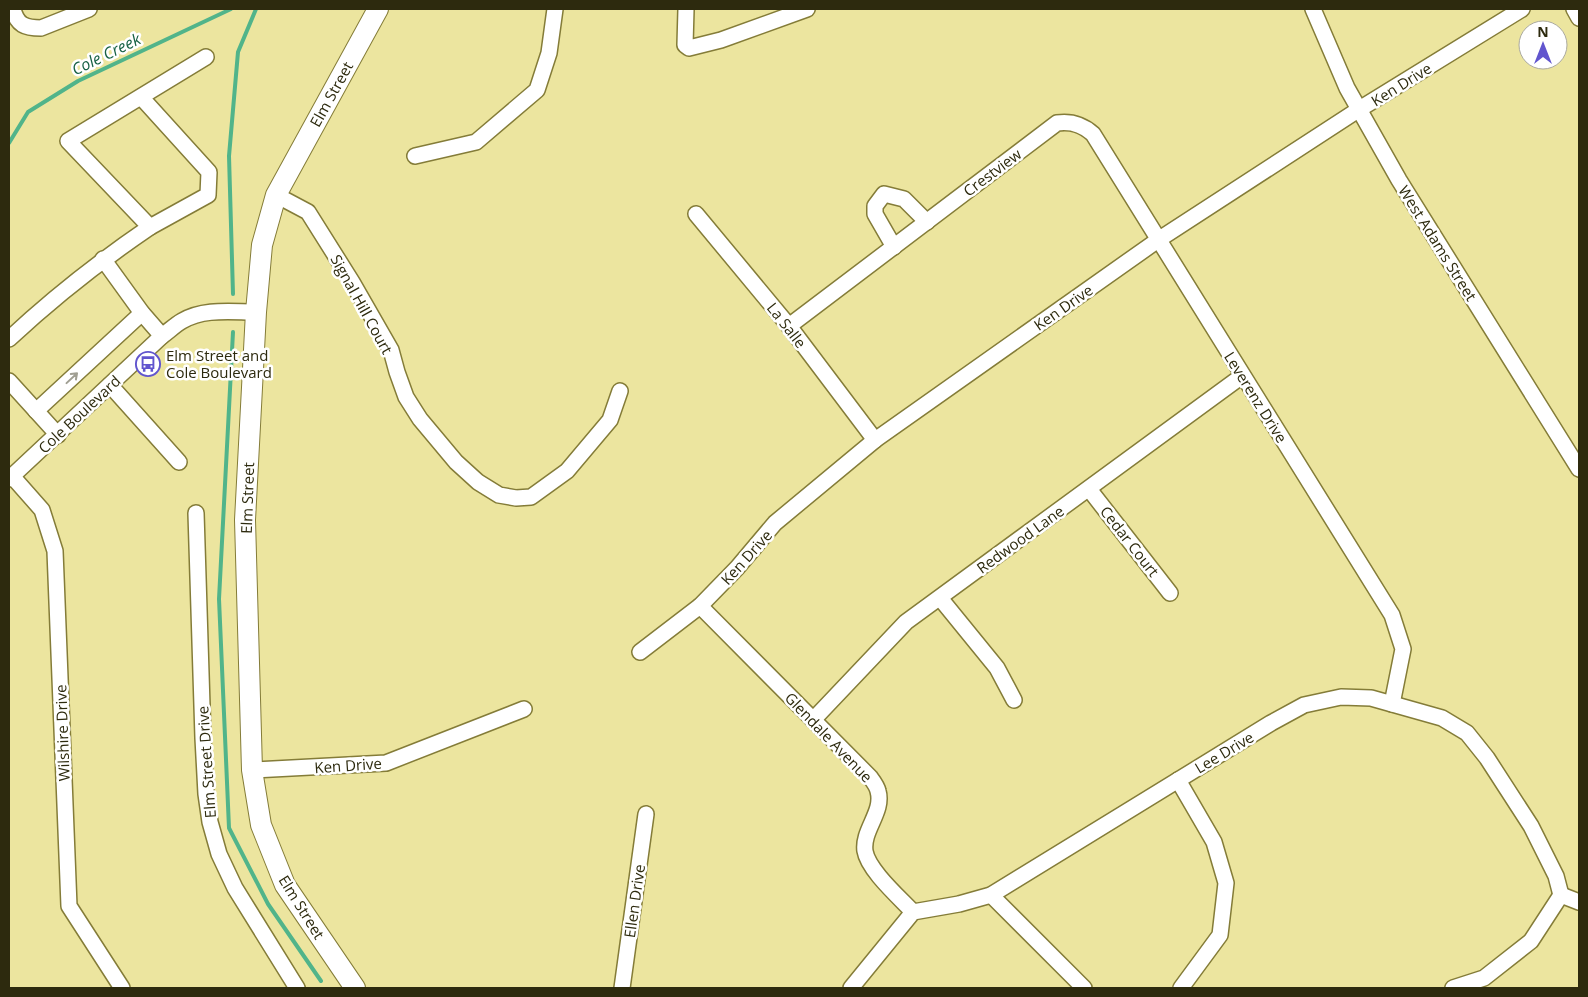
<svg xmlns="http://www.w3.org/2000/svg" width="1588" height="997" font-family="'Open Sans',sans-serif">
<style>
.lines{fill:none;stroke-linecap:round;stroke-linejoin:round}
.stream{stroke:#51b48a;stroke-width:4}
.minor-casing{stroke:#847c38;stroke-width:18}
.major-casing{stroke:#847c38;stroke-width:22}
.minor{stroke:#fff;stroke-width:15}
.major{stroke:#fff;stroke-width:20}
.oneway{stroke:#a09f93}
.labels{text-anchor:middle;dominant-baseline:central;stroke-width:5;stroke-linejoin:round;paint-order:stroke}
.street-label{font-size:15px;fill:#2d2a0e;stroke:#fff}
.poi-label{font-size:15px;fill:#2d2a0e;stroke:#fff;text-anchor:start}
.water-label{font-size:16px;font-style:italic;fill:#176145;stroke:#fff}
</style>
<rect width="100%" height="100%" fill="#ece59f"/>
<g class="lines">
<g class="stream">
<path d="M9,143L28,112L78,81L231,9"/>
<path d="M233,294L229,156L238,52L256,9"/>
<path d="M233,332L219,599L229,828L268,904L321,981"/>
</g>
<defs>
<g id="minor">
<path d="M13,9C17,25 25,28 41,28L89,9"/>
<path d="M686,9L685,45L689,48L721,40L807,9"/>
<path d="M1313,9L1347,88L1399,180L1579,469"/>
<path d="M1574,9L1579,18"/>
<path d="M141,97L209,172L208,195L150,227"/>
<path d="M415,156L476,142L537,90L549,53L555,9"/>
<path d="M276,195L308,212L352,282L391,350L397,372L406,397L420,419L456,462L478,482L499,495L516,498L531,497L567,471L610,420L620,391"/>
<path d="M696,214L789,326L875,440"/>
<path d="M894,247L875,214V206L884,194L904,199L927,222"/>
<path d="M103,259L142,313L162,336"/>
<path d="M789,326L1057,123C1071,121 1082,124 1093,134L1392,615L1403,649L1392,704"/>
<path d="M9,339C53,298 100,261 150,227L68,141L206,57"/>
<path d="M9,381L58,435"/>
<path d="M110,385L179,462"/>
<path d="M36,411L142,313"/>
<path d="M12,476L42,510L55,551L69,906L122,988"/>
<path d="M9,479L162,336C169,331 175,325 182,321C204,308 231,312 256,312"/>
<path d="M1089,489L1170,593"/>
<path d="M196,513L203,738L206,794L210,822L219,854L235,888L297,988"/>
<path d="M940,598L997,668L1014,700"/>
<path d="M700,606L870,777C873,781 877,786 878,791C884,812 862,830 865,851C868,870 900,898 913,912"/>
<path d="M640,652L700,606L737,568L775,523L875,440L1158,240L1358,110L1522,9"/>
<path d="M813,720L906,622L1242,376"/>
<path d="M252,770L386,763L524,709"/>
<path d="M1178,780L1214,842L1226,883L1220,935L1181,988"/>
<path d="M991,895L1084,988"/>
<path d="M1561,895L1579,902"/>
<path d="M622,988L646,814"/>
<path d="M851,988L913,912L959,904L991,895L1271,723L1304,705L1341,697L1371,698L1442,718L1467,733L1487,758L1531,826L1556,876L1561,895"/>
<path d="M1453,988L1484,978L1531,941L1561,895"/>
</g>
<path id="major" d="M355,988L285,885L261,825L252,770L245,520L256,312L262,245L276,195L378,9"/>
</defs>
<use href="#minor" class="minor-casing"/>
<use href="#major" class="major-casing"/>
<use href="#minor" class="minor"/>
<use href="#major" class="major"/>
</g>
<defs><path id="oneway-shaft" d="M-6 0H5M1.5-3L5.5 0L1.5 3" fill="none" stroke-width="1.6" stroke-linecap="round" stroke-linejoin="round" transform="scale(1.25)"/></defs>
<use class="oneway" href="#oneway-shaft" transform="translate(72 378) rotate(-43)"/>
<defs>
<symbol id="bus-ring" viewBox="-11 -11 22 22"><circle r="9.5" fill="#fff" stroke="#6155ce" stroke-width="1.5"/><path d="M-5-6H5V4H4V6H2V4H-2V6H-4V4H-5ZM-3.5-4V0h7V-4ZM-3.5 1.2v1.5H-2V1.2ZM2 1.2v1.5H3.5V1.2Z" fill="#6155ce"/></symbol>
</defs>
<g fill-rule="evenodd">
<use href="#bus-ring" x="134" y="350" width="28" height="28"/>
</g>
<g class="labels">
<g class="street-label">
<text transform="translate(1401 84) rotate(-32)">Ken Drive</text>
<text transform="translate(331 94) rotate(-61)">Elm Street</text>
<text transform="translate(992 172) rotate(-37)">Crestview</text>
<text transform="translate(1438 243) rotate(58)">West Adams Street</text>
<text transform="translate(362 304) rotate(61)">Signal Hill Court</text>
<text transform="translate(1063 307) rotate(-35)">Ken Drive</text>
<text transform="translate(787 325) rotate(52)">La Salle</text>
<text transform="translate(1256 397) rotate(58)">Leverenz Drive</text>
<text transform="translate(79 414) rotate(-43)">Cole Boulevard</text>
<text transform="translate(247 498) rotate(-88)">Elm Street</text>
<text transform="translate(1020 539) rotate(-36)">Redwood Lane</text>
<text transform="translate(1130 541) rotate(52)">Cedar Court</text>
<text transform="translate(746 557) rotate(-48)">Ken Drive</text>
<text transform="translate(62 733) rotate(-92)">Wilshire Drive</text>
<text transform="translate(829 737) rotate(46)">Glendale Avenue</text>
<text transform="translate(1224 752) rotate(-31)">Lee Drive</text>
<text transform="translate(206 762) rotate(-94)">Elm Street Drive</text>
<text transform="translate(348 765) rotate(-4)">Ken Drive</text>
<text transform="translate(634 901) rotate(-82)">Ellen Drive</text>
<text transform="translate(302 907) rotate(58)">Elm Street</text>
</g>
<g class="poi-label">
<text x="166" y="355">Elm Street and<tspan x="166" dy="17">Cole Boulevard</tspan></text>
</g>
<g class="water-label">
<text transform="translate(106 54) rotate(-26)">Cole Creek</text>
</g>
</g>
<rect width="1588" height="997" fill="none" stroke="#2d2a0e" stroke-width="20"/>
<g transform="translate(1543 45)"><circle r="24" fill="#ffffff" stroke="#abaa9f"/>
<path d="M0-4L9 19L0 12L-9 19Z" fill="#6155ce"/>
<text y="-8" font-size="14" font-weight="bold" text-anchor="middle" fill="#2d2a0e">N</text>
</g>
</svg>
